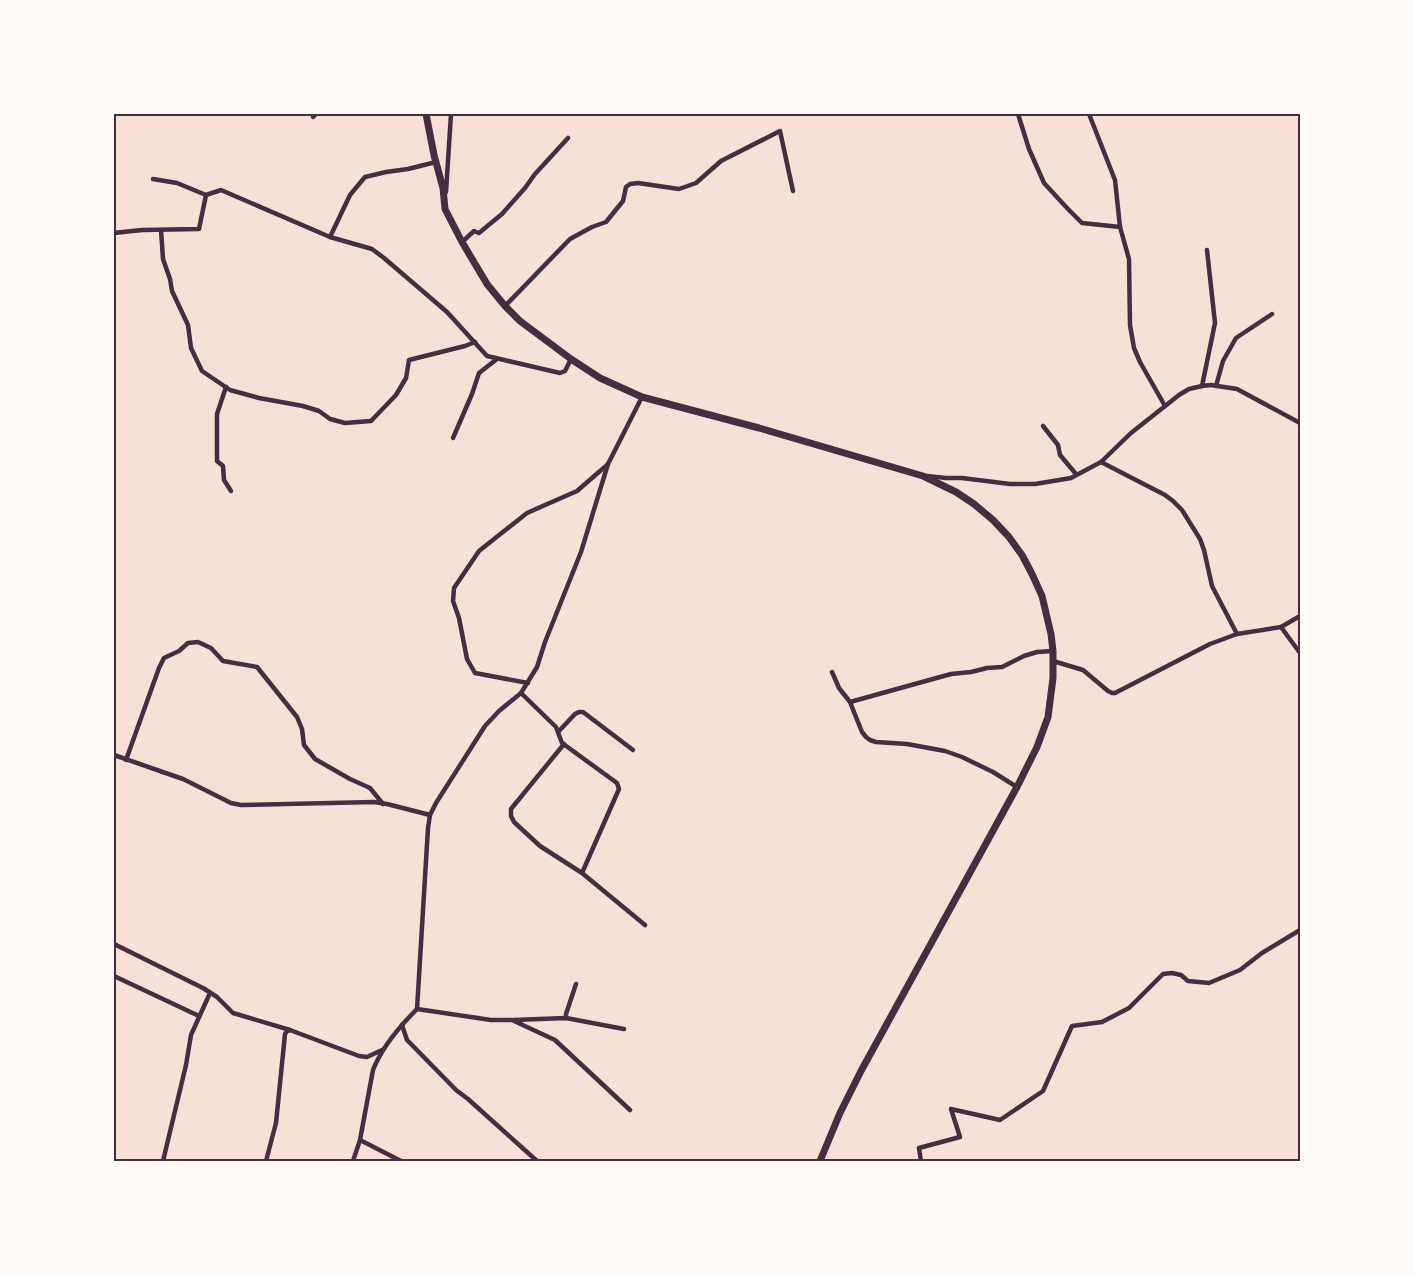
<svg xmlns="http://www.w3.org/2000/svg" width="1414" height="1275" font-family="'Space Grotesk',sans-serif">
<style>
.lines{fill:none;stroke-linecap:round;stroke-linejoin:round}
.minor{stroke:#4a2c40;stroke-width:4.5}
.primary{stroke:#4a2c40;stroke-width:7}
.neatline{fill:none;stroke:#4a2c40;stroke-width:2}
</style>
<rect width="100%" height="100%" fill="#f7e1d7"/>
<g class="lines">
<g class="minor">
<path d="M1018,114L1029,149L1044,183L1067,208L1082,223L1120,227"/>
<path d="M1089,114L1115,180L1120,227L1129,259L1130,325L1134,348L1140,362L1165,406"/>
<path d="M313,117L316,114"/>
<path d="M153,179L177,183L206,195"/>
<path d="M446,192L451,114"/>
<path d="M161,230L163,259L170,279L172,291L188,325L191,348L202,371L230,390L259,398L303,406L319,411L330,419L345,423L371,421L396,395L406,378L409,360L465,346L475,342"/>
<path d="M114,233L142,230L199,229L206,195L221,190L330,237L372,249L384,258L447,312L487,356L560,373L565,371L571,359"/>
<path d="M330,237L350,195L365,177L386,172L408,169L436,162"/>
<path d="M462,242L474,231L479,233L502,214L525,188L535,174L568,138"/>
<path d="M505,306L570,239L592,227L606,222L623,201L626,187L630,184L638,183L679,189L696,183L721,161L780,131L793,191"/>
<path d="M1202,386L1215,323L1207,250"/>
<path d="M1216,386L1223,361L1236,338L1272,314"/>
<path d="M226,387L217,414V461L223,466L224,480L231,491"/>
<path d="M1043,426L1058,445L1060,455L1076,474"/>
<path d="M453,438L472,394L479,373L497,359"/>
<path d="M1101,462L1165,495L1173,501L1182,510L1200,539L1204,550L1212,586L1237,634"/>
<path d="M927,476L946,478H962L1010,484H1035L1071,478L1101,462L1131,433L1179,395L1189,389L1202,386L1211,385L1237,389L1300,423"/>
<path d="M1281,627L1300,653"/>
<path d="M1053,661L1083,670L1108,691L1112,693H1115L1210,644L1237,634L1281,627L1300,616"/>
<path d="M832,672L839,688L850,702L862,732L866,737L870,740L876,742L907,744L945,751L962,757L993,772L1017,787"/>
<path d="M528,683L475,673L467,659L459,618L453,601L454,588L479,551L527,513L577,491L607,465"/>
<path d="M521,693L556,727L562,743L617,783L619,789L582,873L645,925"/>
<path d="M850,702L951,674L971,672L987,668L1002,667L1024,656L1037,652L1053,651"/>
<path d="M559,731L575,714L579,712H583L633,750"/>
<path d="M564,744L511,809V816L514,822L540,846L582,873"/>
<path d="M114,755L183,779L231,803L241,805L374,802L387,804L430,815"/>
<path d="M126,760L159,668L164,658L179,651L188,643L198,642L211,648L223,661L257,667L297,717L302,729L304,745L315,759L350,779L370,788L383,804"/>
<path d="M114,944L203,988L217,997L233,1013L290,1030L359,1056L367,1057L382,1050"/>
<path d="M114,976L199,1016"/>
<path d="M417,1009L491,1020H512L555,1040L630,1110"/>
<path d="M566,1018V1014L576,984"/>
<path d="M513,1020L566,1018L624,1029"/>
<path d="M402,1025L407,1040L412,1045L456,1090L468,1099L537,1161"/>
<path d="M360,1140L401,1161"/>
<path d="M163,1161L186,1065L191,1035L210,993"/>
<path d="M266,1161L276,1123L285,1034L287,1031L290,1030"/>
<path d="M353,1161L360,1140L373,1070C382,1047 400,1026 417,1009L428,828L430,815L436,803L485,726L499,711L521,693L537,667L545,642L581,552L608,464L642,397"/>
<path d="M921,1161L919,1148L960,1137L951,1109L1000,1120L1043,1091L1072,1026L1102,1022L1129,1008L1163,974L1172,973L1181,975L1188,981L1209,983L1240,970L1262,953L1300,930"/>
</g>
<path class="primary" d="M426,114L434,155L443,188L445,209L462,242L487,284L505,306L520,321L571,359L600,378L642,397L759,428L923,476L956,492L974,504L993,520L1009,537L1022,555L1032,574L1042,596L1051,634L1053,651V678L1048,717L1037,747L1017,787L861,1071L840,1113L820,1161"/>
</g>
<rect width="1414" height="1275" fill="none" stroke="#fffaf5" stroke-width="230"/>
<rect x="115" y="115" width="1184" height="1045" class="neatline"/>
</svg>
